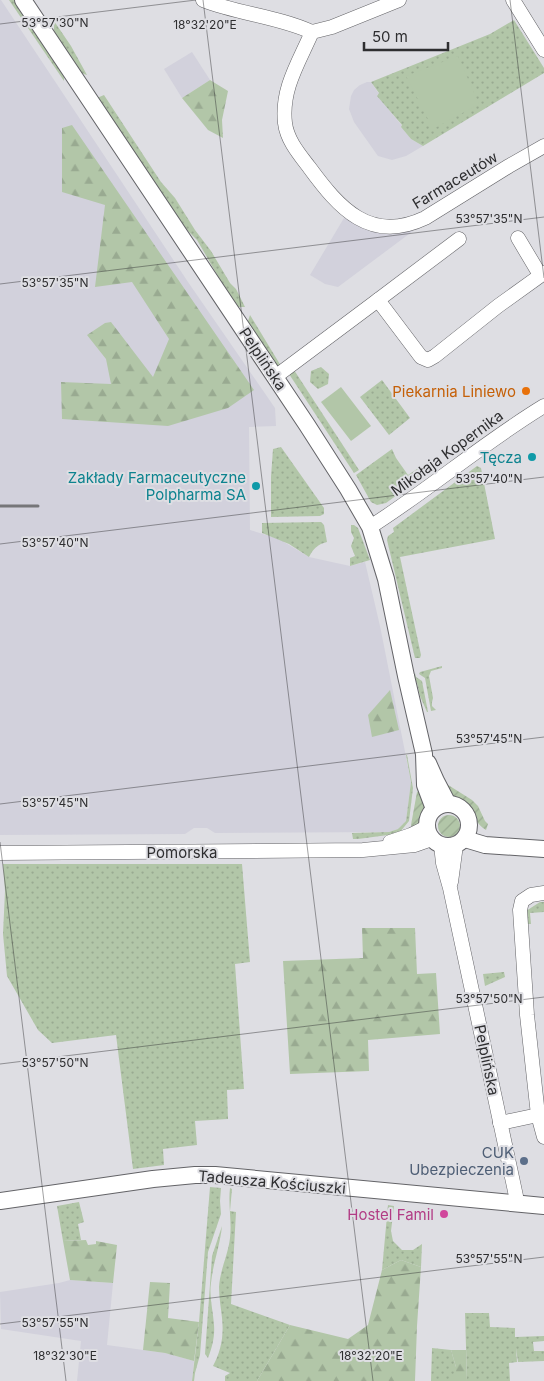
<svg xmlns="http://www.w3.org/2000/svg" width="544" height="1381" font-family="Inter,sans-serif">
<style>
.built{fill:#d2d1dc}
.grass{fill:url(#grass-dots)}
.forest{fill:url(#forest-firs)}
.garden{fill:url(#garden-furrows)}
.pitch{fill:#b2c6a8}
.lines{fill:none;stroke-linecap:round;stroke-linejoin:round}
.minor-casing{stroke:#636367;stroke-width:15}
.tertiary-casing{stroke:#636367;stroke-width:18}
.minor{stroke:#fff;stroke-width:14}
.tertiary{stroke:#fff;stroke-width:16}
.rail{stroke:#767679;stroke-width:3}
.ticks{fill:none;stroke:#2e2e30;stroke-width:1;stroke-opacity:0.45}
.food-dot{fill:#e8710a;stroke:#dedee3;stroke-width:2}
.culture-dot{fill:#0f9aa8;stroke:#dedee3;stroke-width:2}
.service-dot{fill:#5c6f8a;stroke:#dedee3;stroke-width:2}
.hotel-dot{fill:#d1479c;stroke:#dedee3;stroke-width:2}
.labels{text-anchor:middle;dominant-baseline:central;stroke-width:4;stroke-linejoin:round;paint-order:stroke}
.street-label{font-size:15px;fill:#2e2e30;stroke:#dedee3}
.food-label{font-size:15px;fill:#c56008;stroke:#dedee3;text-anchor:end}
.culture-label{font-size:15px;fill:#0d838f;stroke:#dedee3;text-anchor:end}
.service-label{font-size:15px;fill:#4e5e75;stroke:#dedee3;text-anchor:end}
.hotel-label{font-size:15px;fill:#b23c85;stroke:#dedee3;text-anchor:end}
.ticks-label{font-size:12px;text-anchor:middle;fill:#2e2e30;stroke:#dedee3;stroke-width:4;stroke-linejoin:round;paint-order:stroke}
</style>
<defs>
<pattern id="grass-dots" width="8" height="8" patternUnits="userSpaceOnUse" patternTransform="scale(1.25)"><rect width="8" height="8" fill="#b2c6a8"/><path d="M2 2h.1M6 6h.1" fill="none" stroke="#99aa91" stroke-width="1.8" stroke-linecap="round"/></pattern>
<pattern id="forest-firs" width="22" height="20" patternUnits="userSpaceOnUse" patternTransform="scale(1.25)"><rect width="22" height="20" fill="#b2c6a8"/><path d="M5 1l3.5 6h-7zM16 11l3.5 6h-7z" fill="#99aa91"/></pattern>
<pattern id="garden-furrows" width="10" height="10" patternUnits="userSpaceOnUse" patternTransform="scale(1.25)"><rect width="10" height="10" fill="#b2c6a8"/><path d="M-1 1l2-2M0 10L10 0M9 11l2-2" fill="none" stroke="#99aa91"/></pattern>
</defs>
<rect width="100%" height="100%" fill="#dedee3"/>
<g class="built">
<path d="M0,0H1L188,282L275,408L276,426L249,427L250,530L279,539L309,557L350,566L365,562L380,626L411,782L406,821L398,829L389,832L215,833L207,828H194L185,834L0,835Z"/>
<path d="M192,52L210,80L182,98L164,69Z"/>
<path d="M367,82H371L379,94L377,95L402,126L401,127L411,139L423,146L406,156L392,160L378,156L354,122L349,109L351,96L354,90L360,85Z"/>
<path d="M344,218L376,231H413L338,287L325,284L310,275Z"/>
<path d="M70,1280L113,1283L107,1345L165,1353L194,1361L192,1381H77L81,1341L1,1329L0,1292L59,1283Z"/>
</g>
<g class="grass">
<path d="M9,0H16L63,72L64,77V81Z"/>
<path d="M514,20L544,68V73L423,146L411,139L401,127L402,125L377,96L379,93L371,82L490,34Z"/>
<path d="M54,21L71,46L87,75C74,72 63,48 56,36L54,30Z"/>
<path d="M104,95L161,182L175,198L195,230L211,251L230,283L236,289L245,307H238L230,297L197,240L179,222L97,98Z"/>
<path d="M250,315L281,366L275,365L248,327V321Z"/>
<path d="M321,367L329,374L328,384L318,389L310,382L311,371Z"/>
<path d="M294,370L359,470L354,473L289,374Z"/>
<path d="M382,380L410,418L389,435L360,397Z"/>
<path d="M281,447L324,508V514L320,516L271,517V477L273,449Z"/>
<path d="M392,449L396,458L408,475L420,467L426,474L386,503L377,505L371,502L356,475Z"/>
<path d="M477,466L481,468L495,539L400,557L421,655L420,658H415L387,540L388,536L394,532L393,528Z"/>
<path d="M321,522L324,525L327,542C318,544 313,549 309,557L289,544L262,533V523Z"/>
<path d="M351,525H354L358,528L370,560L350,566V558L355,556L351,546L354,538L351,532Z"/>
<path d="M442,666V668L431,671L429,676L433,698L432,702V706L436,710L431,711L425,678L419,674L420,672Z"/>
<path d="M415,673L416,677L422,681L428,712H427L420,696L417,683L413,679Z"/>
<path d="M406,755H407L413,788L409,821L400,832L388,835L358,839H353L352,833L389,832L398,829L406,821L411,782Z"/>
<path d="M3,864H242L250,962L235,964L244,1089L227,1090L228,1119L195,1121L197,1145L163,1149L164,1165L133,1169L116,1035L52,1043L38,1030L7,976L3,934L5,891Z"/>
<path d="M540,902H544V912L530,913L531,924H526V911Z"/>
<path d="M504,972L505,977L485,986L483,974Z"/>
<path d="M210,1187L221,1188L220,1201L221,1214L208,1252L200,1355L195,1373L194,1381H192L199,1322Z"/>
<path d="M230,1188L232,1189L230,1211L236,1212L231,1304L290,1325L257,1381H225V1376L230,1373L213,1366C221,1351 224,1336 222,1318C221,1308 219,1298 219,1287C220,1270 228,1255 230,1238C232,1221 228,1205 230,1188Z"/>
<path d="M79,1202L84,1222L78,1224L81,1240L63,1241L57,1206Z"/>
<path d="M388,1205L394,1206L391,1231L393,1241L402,1250H413L422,1244L421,1267L401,1260L382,1270Z"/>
<path d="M222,1226C220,1246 213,1263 211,1283C209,1297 213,1310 214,1325C215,1336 212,1348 208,1358L205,1354L212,1256Z"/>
<path d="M465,1313H489L490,1327L515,1328V1337L544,1336V1341L533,1342L534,1351H544V1361L518,1362L516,1348L517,1362L509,1363L510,1381H467Z"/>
<path d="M432,1348L451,1350L456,1367V1381H431Z"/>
</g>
<g class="forest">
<path d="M210,80L228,91L222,120L223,138L208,130L182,98Z"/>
<path d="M72,125L254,390L228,408L168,426L62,419L61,382L111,384L106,359L87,335L105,323L111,322L153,377L169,339L132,282L95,287L105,205L62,192V128Z"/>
<path d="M390,690L399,730L372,737L368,715Z"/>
<path d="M362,928H415L417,974L436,973L440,1034L368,1040L369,1071L290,1074L283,961L363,958Z"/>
<path d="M86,1240L88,1245L96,1244V1241L117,1245L113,1283L70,1280L63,1241Z"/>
<path d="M401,1260L421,1267L417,1326L415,1381H257L290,1325L348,1339L368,1325L382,1270Z"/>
<path d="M150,1282L170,1283L168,1318L199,1322L194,1361L165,1353L143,1350Z"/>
<path d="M451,1350H466L467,1381H456V1367Z"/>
</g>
<g class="garden">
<path d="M445,783L472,800L478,806L485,821L488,824L486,830C476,824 477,819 471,810C465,803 458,800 449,797Z"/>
<path d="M422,790C426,808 429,816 413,830L411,825L417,792Z"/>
<circle cx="449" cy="826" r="11"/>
</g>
<g class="pitch">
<path d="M458,56L479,104L433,129L406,76Z"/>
<path d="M341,387L371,426L351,441L321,402Z"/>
</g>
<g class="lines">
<defs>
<g id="minor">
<path d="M203,0C238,14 277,16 312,32"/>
<path d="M399,0L332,27L312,32C299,62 281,89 285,123C287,140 299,154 309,167C339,208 370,244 425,218L509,166L544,146"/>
<path d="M513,0L544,50"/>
<path d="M518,238L540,275"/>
<path d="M378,300L459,239"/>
<path d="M275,377L378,300L421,357L428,360L435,356L498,306L544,273"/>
<path d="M370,527C430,489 483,443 544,406"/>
<path d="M390,842L411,835L427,827"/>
<path d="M441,845L443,863L450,888L516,1196L515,1204"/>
<path d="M0,853L363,850L415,845L432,839"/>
<path d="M451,882L456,845"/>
<path d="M538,1115L544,1137"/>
<path d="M500,1123L538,1115L527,1015L520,910L522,901L531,895L544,893"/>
</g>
<g id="tertiary">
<path d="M23,0L307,425L348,489L370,527L386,579L406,676L424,754L425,785L434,809"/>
<path d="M428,763L436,781L448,804"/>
<circle cx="448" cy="825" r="21"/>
<path d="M465,839L485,845L544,849"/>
<path d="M0,1201L153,1179L195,1175H215L544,1206"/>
</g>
</defs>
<use href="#minor" class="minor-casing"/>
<use href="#tertiary" class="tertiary-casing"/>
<use href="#minor" class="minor"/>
<use href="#tertiary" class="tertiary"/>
<path class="rail" d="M0,506H38"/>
</g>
<path class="ticks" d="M203,0L373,1381M510,0L544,278M0,24L196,0M0,284L544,217M0,544L544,477M0,804L544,737M0,842L66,1381M0,1064L544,997M0,1324L544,1257"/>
<circle class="food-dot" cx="526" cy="391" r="5"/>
<g class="culture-dot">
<circle cx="532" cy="457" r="5"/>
<circle cx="256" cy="486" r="5"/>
</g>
<circle class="service-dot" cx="524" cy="1161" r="5"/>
<circle class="hotel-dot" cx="444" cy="1214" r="5"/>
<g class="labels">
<g class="street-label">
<text transform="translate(455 180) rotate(-31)">Farmaceutów</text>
<text transform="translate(263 359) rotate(56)">Pelplińska</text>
<text transform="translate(447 453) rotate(-36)">Mikołaja Kopernika</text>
<text x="182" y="852">Pomorska</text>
<text transform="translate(487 1060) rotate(78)">Pelplińska</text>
<text transform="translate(272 1182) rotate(5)">Tadeusza Kościuszki</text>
</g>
<g class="food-label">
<text x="516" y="391">Piekarnia Liniewo</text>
</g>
<g class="culture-label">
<text x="522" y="457">Tęcza</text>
<text x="246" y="477">Zakłady Farmaceutyczne<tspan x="246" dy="17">Polpharma SA</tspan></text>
</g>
<g class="service-label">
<text x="514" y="1152">CUK<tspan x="514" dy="17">Ubezpieczenia</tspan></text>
</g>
<g class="hotel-label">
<text x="434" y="1214">Hostel Famil</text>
</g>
</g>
<g class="ticks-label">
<text x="55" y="27">53°57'30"N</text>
<text x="205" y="29">18°32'20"E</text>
<text x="489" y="223">53°57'35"N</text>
<text x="55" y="287">53°57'35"N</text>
<text x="489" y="483">53°57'40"N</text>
<text x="55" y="547">53°57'40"N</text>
<text x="489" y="743">53°57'45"N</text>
<text x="55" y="807">53°57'45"N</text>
<text x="489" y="1003">53°57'50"N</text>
<text x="55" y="1067">53°57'50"N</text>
<text x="489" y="1263">53°57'55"N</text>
<text x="55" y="1327">53°57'55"N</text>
<text x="65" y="1360">18°32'30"E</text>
<text x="371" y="1360">18°32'20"E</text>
</g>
<path d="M364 42v8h84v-8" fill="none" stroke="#2e2e30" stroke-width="2.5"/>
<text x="372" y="42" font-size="15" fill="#2e2e30" stroke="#dedee3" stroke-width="4" paint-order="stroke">50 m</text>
</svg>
